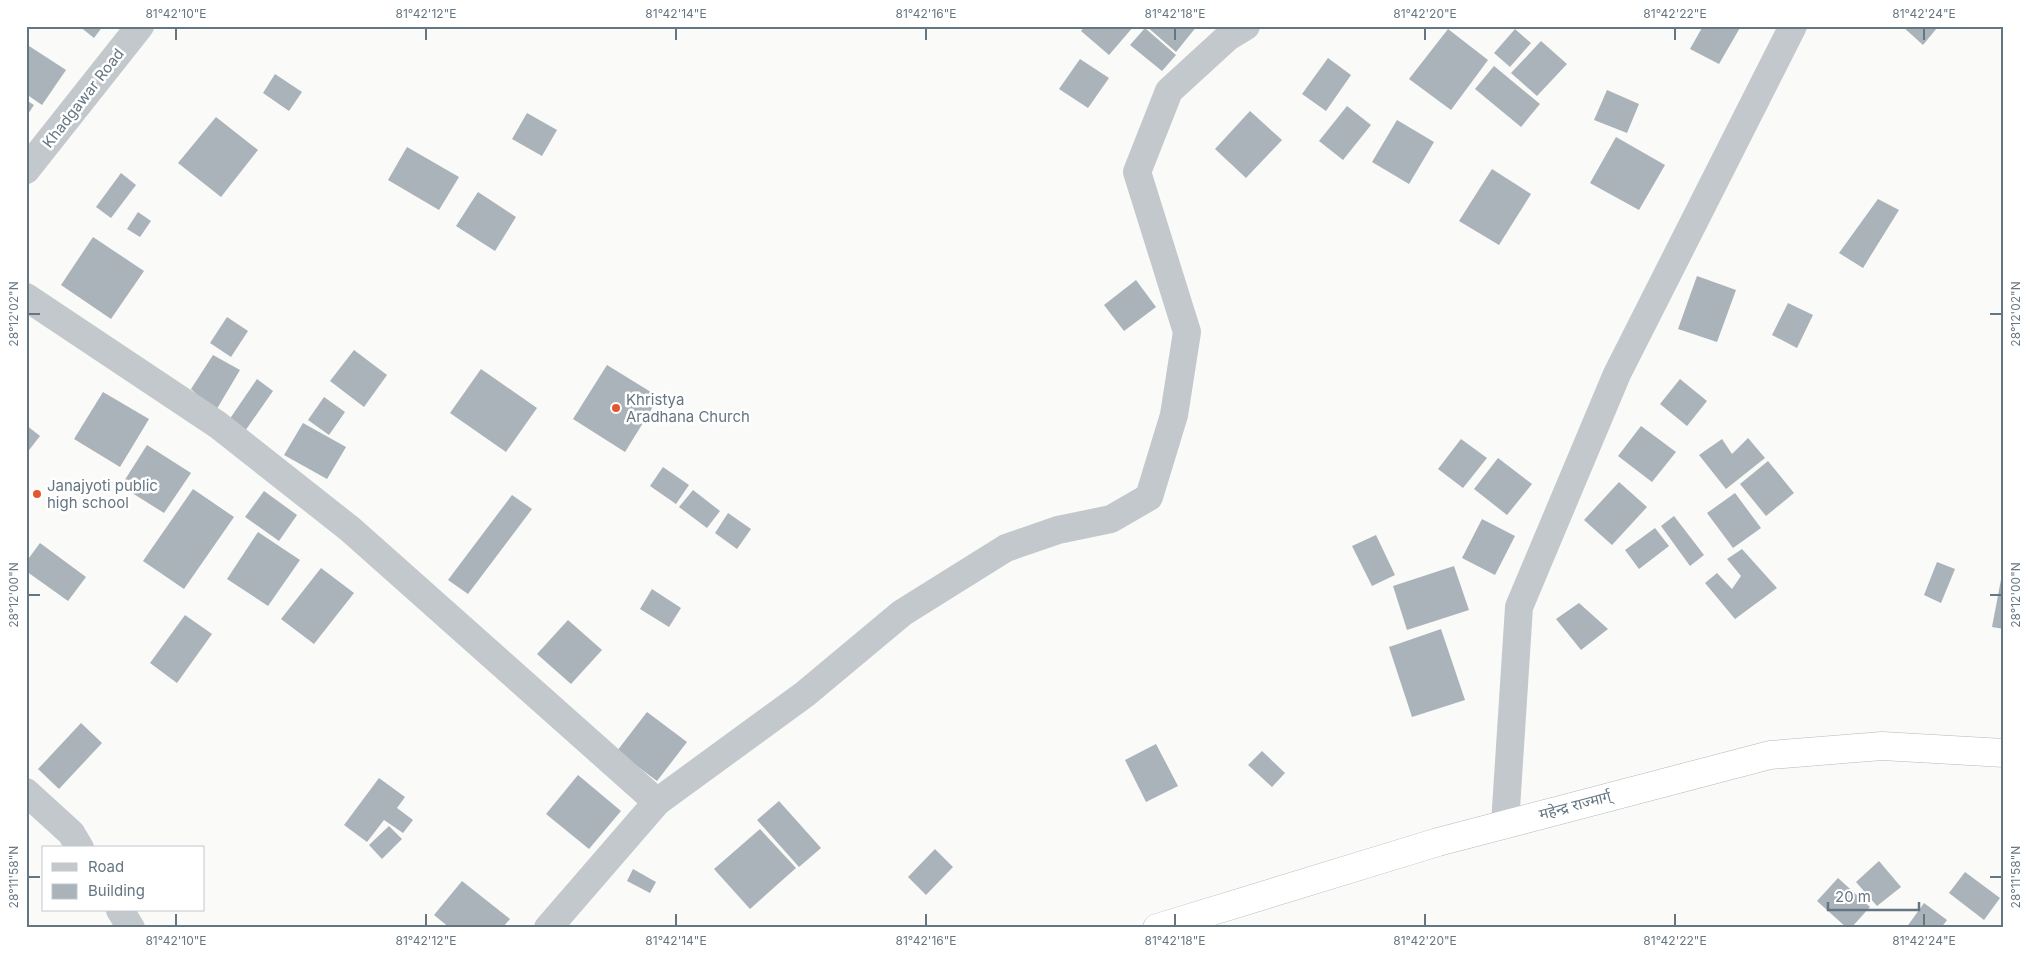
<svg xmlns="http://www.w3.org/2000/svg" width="2030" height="954" font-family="Inter,'Noto Sans Devanagari',sans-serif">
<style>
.building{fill:#aab3b9}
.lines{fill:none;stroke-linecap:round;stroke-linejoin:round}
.highway-casing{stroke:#b4b9bd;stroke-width:29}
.street{stroke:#c3c8cc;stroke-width:28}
.highway{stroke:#fff;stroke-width:28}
.ticks{fill:none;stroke:#657683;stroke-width:2}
.poi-dot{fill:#e4572e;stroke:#fff;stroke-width:2}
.labels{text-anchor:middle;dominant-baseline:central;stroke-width:5;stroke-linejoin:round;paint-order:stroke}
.street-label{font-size:15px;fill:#657683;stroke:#fff}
.poi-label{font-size:15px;fill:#657683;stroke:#fff;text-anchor:start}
.neatline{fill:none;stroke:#657683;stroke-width:2}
.ticks-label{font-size:12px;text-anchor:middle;fill:#657683}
</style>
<rect width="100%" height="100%" fill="#fafaf8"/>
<g class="building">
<path d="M79,26H103L94,38Z"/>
<path d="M1085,26H1134L1109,55L1081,31Z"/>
<path d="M1146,26H1197L1176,52Z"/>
<path d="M1703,26H1741L1719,64L1690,49Z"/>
<path d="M1902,26H1936L1937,28L1923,45Z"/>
<path d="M1145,28L1176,55L1162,71L1130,45Z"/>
<path d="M1448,29L1488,60L1451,110L1409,79Z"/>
<path d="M1515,29L1531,43L1510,67L1494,53Z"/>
<path d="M1541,41L1567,64L1537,96L1511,73Z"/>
<path d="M26,44L66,70L42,105L26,94Z"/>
<path d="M1328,58L1351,75L1326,111L1302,94Z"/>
<path d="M1080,59L1109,78L1088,108L1059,89Z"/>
<path d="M1494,66L1540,104L1521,127L1475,89Z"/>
<path d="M275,74L302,92L289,111L263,93Z"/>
<path d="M1607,90L1639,104L1627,133L1594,120Z"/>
<path d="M26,100L34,105L26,117Z"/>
<path d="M1347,106L1371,125L1343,160L1319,141Z"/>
<path d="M1250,111L1282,140L1246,178L1215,149Z"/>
<path d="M527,113L557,130L542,156L512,139Z"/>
<path d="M216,117L258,150L221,197L178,163Z"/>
<path d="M1397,120L1434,142L1409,184L1372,162Z"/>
<path d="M1616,137L1665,165L1639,210L1590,183Z"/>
<path d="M407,147L459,177L439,210L388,180Z"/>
<path d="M1492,169L1531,194L1499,245L1459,221Z"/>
<path d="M121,173L136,185L111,218L96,207Z"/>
<path d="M478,192L516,217L495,251L456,226Z"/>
<path d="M1878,199L1899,210L1863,268L1839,253Z"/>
<path d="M138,212L151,221L140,237L127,229Z"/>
<path d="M93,237L144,271L111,319L61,285Z"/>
<path d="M1697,276L1736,290L1717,342L1678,329Z"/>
<path d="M1136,280L1156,307L1124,331L1104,305Z"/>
<path d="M1788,303L1813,315L1797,348L1772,335Z"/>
<path d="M227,317L248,331L231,357L210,343Z"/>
<path d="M354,350L387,375L364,407L330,381Z"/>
<path d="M213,355L240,370L215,412L191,389Z"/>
<path d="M607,365L659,397L625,452L573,419Z"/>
<path d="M481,369L537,408L506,452L450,413Z"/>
<path d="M257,379L273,391L245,431L229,420Z"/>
<path d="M1680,379L1707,401L1687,426L1660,404Z"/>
<path d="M103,392L149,419L120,467L74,439Z"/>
<path d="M324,397L345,412L329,435L308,420Z"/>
<path d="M303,423L346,447L327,479L284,455Z"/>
<path d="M26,425L40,436L26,454Z"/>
<path d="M1641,426L1676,452L1652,482L1618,456Z"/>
<path d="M1748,438L1765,458L1726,489L1699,455L1722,439L1732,454Z"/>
<path d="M1461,439L1487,458L1463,488L1438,469Z"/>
<path d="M147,445L191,473L164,513L121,486Z"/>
<path d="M1498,458L1532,484L1507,515L1474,489Z"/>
<path d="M1768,461L1794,493L1766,516L1740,484Z"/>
<path d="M663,467L689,485L676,504L650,486Z"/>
<path d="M1619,482L1647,507L1612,545L1584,520Z"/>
<path d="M193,489L234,517L184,589L143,561Z"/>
<path d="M693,490L720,511L707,528L679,507Z"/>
<path d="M264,491L297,515L279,541L245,517Z"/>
<path d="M1735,493L1761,528L1733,548L1707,513Z"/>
<path d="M512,495L532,509L468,594L448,580Z"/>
<path d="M728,513L751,529L737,549L715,533Z"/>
<path d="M1674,516L1704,555L1690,566L1661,526Z"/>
<path d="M1482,519L1515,536L1495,575L1462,558Z"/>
<path d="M1655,528L1669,546L1639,569L1625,550Z"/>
<path d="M258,532L300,560L268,606L227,579Z"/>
<path d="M1376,535L1395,575L1372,586L1352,546Z"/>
<path d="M40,543L86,577L68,601L26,571V562Z"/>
<path d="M1742,549L1777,588L1735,619L1705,583L1717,573L1732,589L1741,576L1727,559Z"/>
<path d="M1937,562L1955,569L1941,603L1924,595Z"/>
<path d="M1454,566L1469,610L1407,630L1393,586Z"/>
<path d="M321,568L354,593L314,644L281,619Z"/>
<path d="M2003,569H2004V629L1992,627Z"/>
<path d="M652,589L681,608L669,627L640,609Z"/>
<path d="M1579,603L1608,629L1581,650L1556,619Z"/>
<path d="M185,615L212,634L177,683L150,663Z"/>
<path d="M568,620L602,650L571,684L537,654Z"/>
<path d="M1441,629L1465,700L1412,717L1389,647Z"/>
<path d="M647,712L687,742L657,781L617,751Z"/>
<path d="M81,723L102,743L59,789L38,769Z"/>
<path d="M1156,744L1178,786L1146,802L1125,760Z"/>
<path d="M1262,751L1285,773L1272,787L1248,765Z"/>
<path d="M578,775L621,811L589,849L546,814Z"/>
<path d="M379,778L405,797L397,808L413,820L403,833L384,820L367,842L344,825Z"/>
<path d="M779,801L821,848L799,867L757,820Z"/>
<path d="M389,826L402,839L382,859L369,845Z"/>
<path d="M760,829L796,868L750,909L714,869Z"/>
<path d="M935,849L953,867L926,895L908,877Z"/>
<path d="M1879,861L1901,887L1877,906L1856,882Z"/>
<path d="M633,869L656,882L650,893L627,881Z"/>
<path d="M1965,872L2000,898L1984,920L1949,893Z"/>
<path d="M1838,878L1870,907L1851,928H1847L1817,901Z"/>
<path d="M462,881L510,919L502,928H450L434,915Z"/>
<path d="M1924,903L1947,920L1941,928H1906Z"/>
</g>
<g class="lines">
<defs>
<path id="highway" d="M1157,928L1438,842L1770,755L1882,746L2004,753"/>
</defs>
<use href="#highway" class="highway-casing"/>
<g class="street">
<path d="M26,170L140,26"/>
<path d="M26,297L218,425L350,529L657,802"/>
<path d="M26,792L71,833L80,848"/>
<path d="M1505,824L1519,607L1617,374L1793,26"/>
<path d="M120,910L131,928"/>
<path d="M548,928L657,802L805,694L902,613L1006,548L1058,530L1111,519L1149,497L1174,415L1187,332L1137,172L1169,91L1228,37L1246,26"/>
</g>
<use href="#highway" class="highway"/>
</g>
<path class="ticks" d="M176,28V40M426,28V40M676,28V40M926,28V40M1175,28V40M1425,28V40M1675,28V40M1924,28V40M28,314H40M1990,314H2002M28,595H40M1990,595H2002M28,877H40M1990,877H2002M176,914V926M426,914V926M676,914V926M926,914V926M1175,914V926M1425,914V926M1675,914V926M1924,914V926"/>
<g class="poi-dot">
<circle cx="616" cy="408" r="5"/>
<circle cx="37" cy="494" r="5"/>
</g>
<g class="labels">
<g class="street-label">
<text transform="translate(83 98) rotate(-52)">Khadgawar Road</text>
<text transform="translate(1575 805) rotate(-15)">महेन्द्र राज्मार्ग्</text>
</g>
<g class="poi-label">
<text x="626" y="399">Khristya<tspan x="626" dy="17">Aradhana Church</tspan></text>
<text x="47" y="485">Janajyoti public<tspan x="47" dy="17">high school</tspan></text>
</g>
</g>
<rect width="2030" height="954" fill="none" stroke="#ffffff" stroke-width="55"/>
<rect x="42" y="846" width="162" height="65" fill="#ffffff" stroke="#c1c8cd"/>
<rect x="52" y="863" width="25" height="8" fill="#c3c8cc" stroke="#c1c8cd"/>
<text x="88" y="872" font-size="15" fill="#657683">Road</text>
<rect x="52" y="884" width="25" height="15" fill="#aab3b9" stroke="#c1c8cd"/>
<text x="88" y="896" font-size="15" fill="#657683">Building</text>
<path d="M1828 902v8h91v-8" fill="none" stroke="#657683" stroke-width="2.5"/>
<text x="1835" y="902" font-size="15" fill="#657683" stroke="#ffffff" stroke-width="4" paint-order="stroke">20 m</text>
<rect x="28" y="28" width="1974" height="898" class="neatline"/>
<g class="ticks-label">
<text x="176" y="18">81°42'10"E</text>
<text x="426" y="18">81°42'12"E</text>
<text x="676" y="18">81°42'14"E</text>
<text x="926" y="18">81°42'16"E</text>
<text x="1175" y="18">81°42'18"E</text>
<text x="1425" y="18">81°42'20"E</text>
<text x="1675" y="18">81°42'22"E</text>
<text x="1924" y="18">81°42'24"E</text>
<text transform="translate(14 314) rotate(-90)" y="4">28°12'02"N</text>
<text transform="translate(2016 314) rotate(-90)" y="4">28°12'02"N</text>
<text transform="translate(14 595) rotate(-90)" y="4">28°12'00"N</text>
<text transform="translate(2016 595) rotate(-90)" y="4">28°12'00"N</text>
<text transform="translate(14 877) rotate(-90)" y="4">28°11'58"N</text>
<text transform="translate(2016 877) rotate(-90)" y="4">28°11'58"N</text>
<text x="176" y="945">81°42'10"E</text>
<text x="426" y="945">81°42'12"E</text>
<text x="676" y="945">81°42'14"E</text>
<text x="926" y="945">81°42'16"E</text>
<text x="1175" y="945">81°42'18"E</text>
<text x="1425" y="945">81°42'20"E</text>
<text x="1675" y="945">81°42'22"E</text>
<text x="1924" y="945">81°42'24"E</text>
</g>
</svg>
